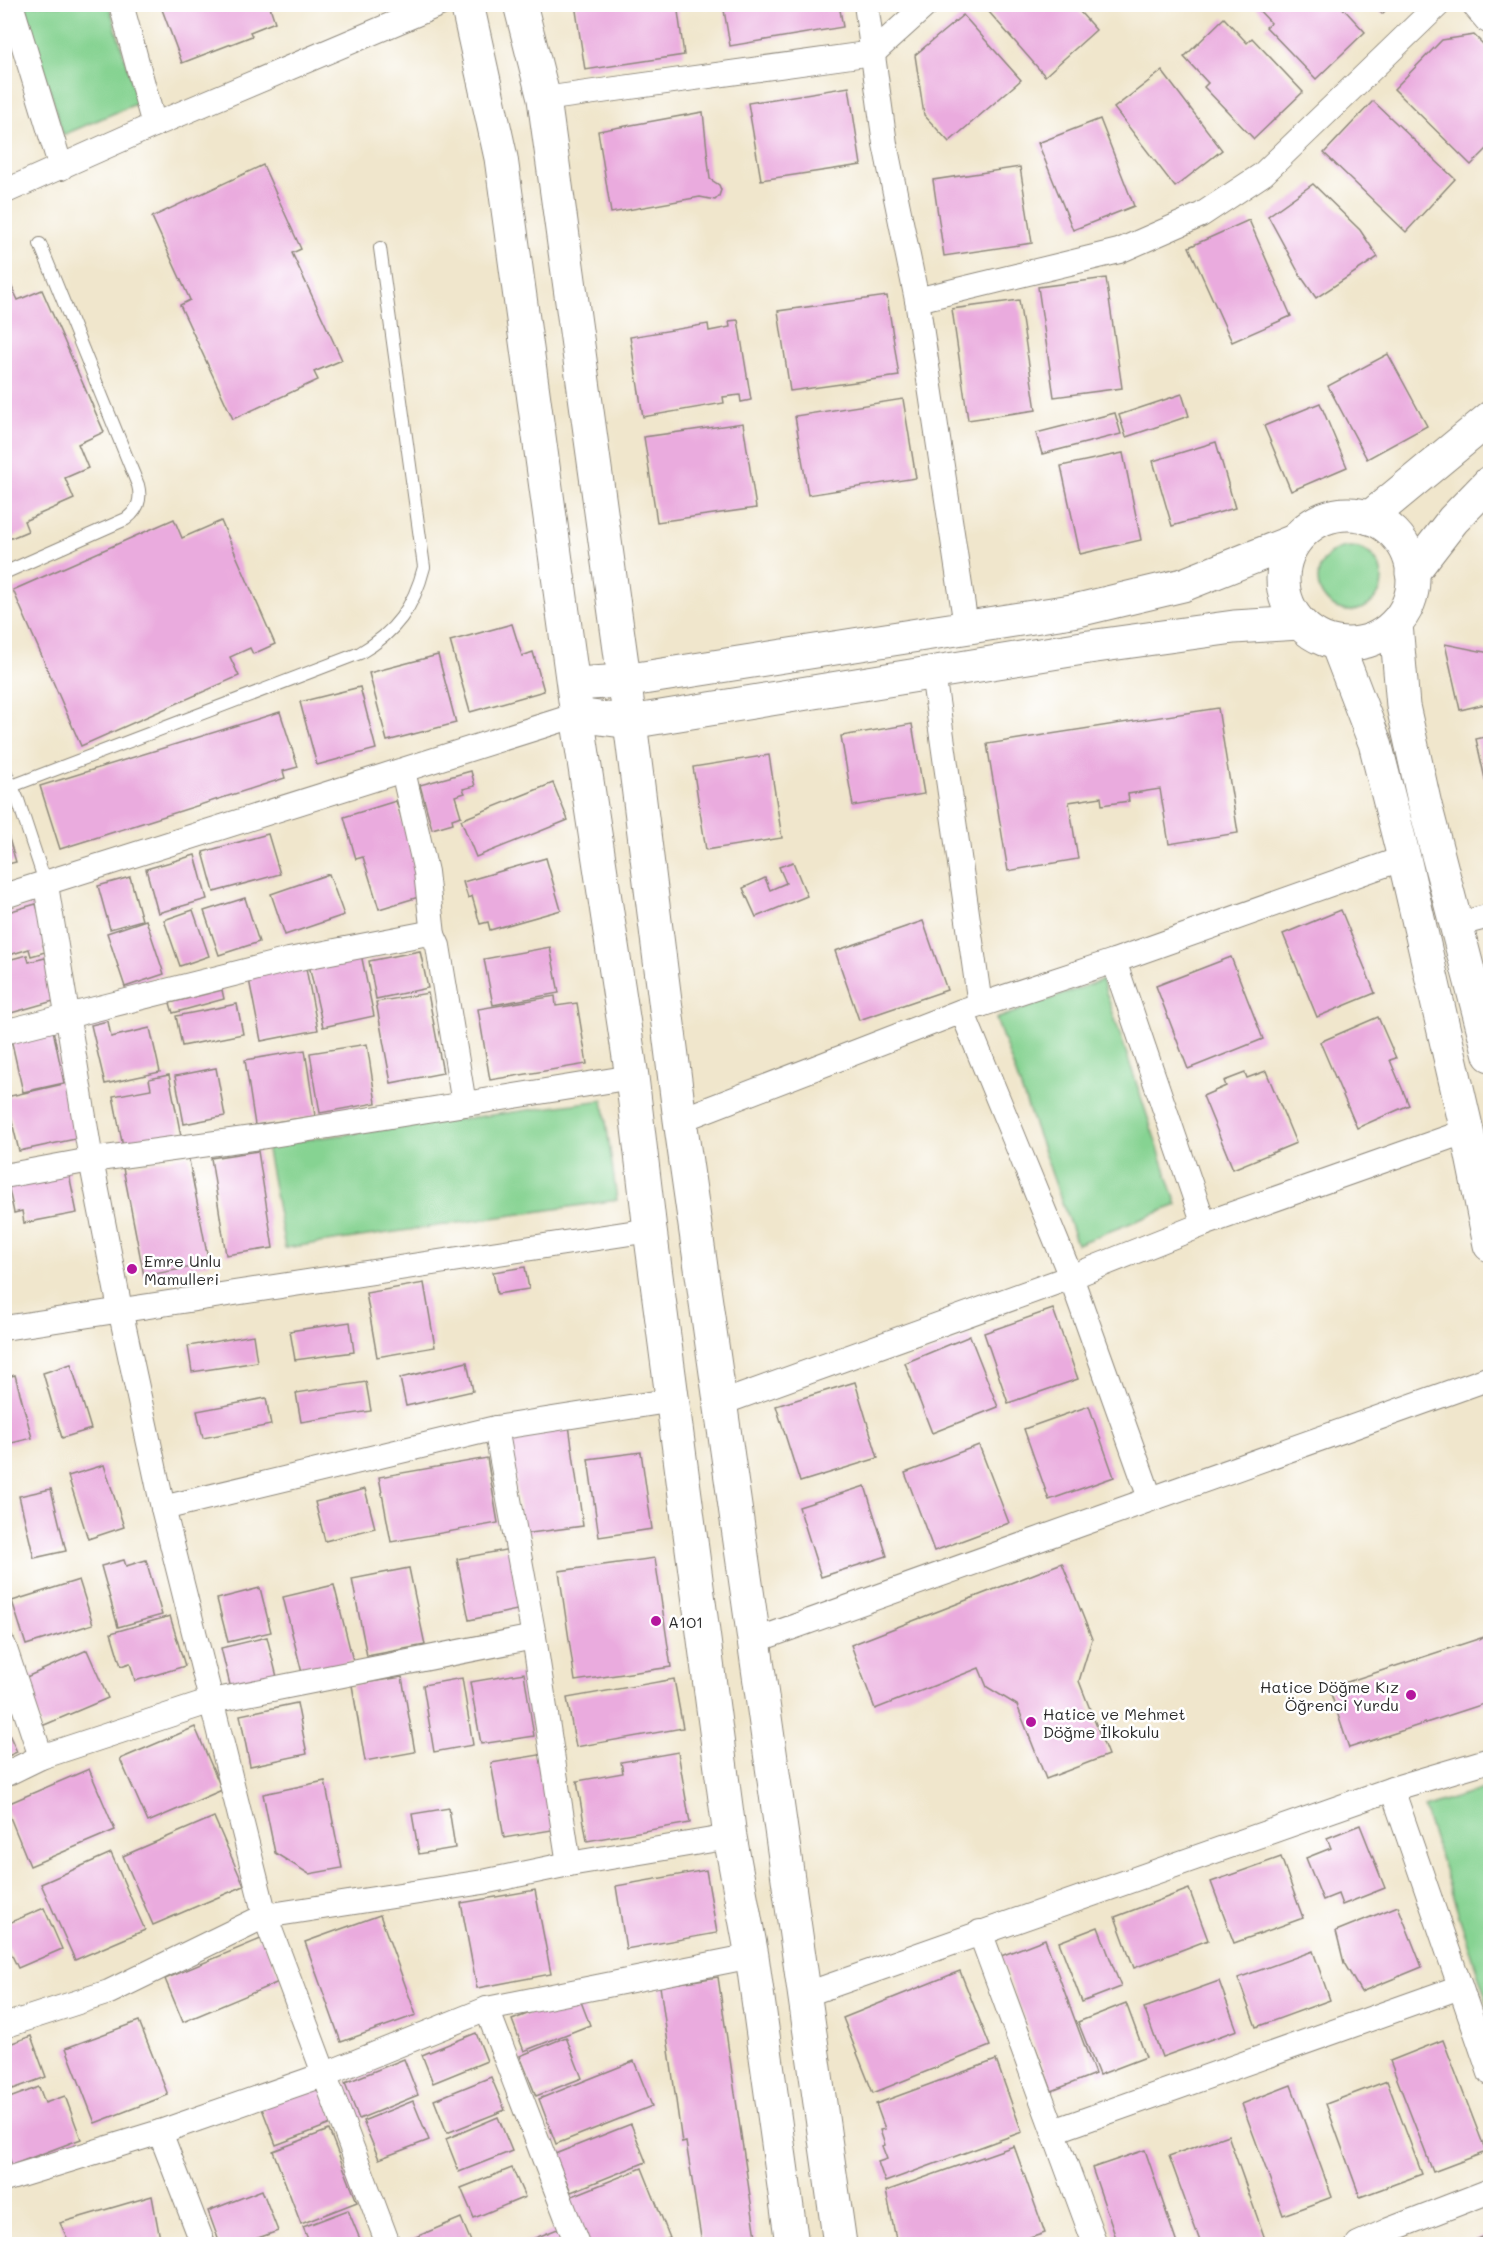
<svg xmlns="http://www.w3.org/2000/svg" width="1495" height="2249" font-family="Mali,sans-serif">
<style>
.green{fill:#86d392;stroke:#587f5e;stroke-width:1.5}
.building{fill:#eaabde}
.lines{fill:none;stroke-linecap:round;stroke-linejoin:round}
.lane-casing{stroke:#8e887c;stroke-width:14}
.street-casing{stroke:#8e887c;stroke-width:26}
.secondary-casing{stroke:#8e887c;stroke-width:35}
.lane{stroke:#fff;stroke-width:12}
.street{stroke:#fff;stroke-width:24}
.secondary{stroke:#fff;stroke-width:33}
.poi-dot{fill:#b5179e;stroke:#fff;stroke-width:2}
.labels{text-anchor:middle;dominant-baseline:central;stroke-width:5;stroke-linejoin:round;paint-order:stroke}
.poi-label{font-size:16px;fill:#2b2b2b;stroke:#fff;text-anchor:start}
</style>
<rect width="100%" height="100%" fill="#fff"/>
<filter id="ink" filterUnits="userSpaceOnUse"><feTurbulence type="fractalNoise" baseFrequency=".0167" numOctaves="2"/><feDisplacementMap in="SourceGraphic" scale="12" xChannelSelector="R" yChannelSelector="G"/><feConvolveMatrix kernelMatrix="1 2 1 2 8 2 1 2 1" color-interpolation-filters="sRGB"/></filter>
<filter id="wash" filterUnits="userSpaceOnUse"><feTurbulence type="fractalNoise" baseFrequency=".008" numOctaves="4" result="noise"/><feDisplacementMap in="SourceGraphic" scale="24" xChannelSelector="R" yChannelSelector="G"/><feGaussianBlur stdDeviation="1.35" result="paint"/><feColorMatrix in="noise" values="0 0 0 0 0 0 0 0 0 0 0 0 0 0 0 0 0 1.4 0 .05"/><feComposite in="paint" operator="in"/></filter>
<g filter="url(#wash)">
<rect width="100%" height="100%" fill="#f0e6cc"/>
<g class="green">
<path d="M25,5H109L138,103L63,135Z"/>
<circle cx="1350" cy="579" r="32"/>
<path d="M1102,980L1177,1205L1077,1244L996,1019Z"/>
<path d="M603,1100L617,1200L285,1248L266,1145Z"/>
<path d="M1490,1787V2011L1424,1808Z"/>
</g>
<g id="blocks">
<g class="building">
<path d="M160,4H269L275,22L250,32L252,36L182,63Z"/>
<path d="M575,4H677L684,55L585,70Z"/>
<path d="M723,4H839L843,27L730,46Z"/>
<path d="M982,4H1073L1096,30L1045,76Z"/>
<path d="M1253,4H1339L1365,32L1316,79L1266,27L1271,23Z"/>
<path d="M1372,4H1392L1382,14Z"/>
<path d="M963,15L1021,80L949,142L924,115L915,55Z"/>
<path d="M1224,18L1247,43L1252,38L1303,92L1254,139L1204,87L1208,83L1184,57Z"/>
<path d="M1474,35L1490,51V146L1471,165L1394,89L1442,40Z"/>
<path d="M1162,71L1222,150L1175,187L1114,108Z"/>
<path d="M849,87L861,165L761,180L748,103Z"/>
<path d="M1373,101L1455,179L1406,232L1324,153Z"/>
<path d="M703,112L710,179L719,185L721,190L719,196L715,200L700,197L611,213L598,131Z"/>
<path d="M1100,119L1134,206L1073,230L1038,143Z"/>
<path d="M263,165L301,249L292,253L342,360L314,372L318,380L233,419L180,305L190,300L152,217Z"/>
<path d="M1020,167L1032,243L944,256L933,180Z"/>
<path d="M1313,184L1360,230L1378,257L1316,298L1300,275L1268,216Z"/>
<path d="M1249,220L1291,316L1232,342L1189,247Z"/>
<path d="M1106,278L1122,388L1054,397L1038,287Z"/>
<path d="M9,281L18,300L42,290L104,432L78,444L88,468L65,478L74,499L24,521L28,531L4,541V283Z"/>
<path d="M887,296L899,376L790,391L778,311Z"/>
<path d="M1019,300L1036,410L968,420L952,309Z"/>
<path d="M738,320L751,400L741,402L740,395L723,397L724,403L643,417L630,337L708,324L709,331L730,327L729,321Z"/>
<path d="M1388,354L1427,426L1367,459L1328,386Z"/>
<path d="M1182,394L1189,416L1126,437L1119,415Z"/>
<path d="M903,399L916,478L808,495L795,416Z"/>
<path d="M1320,403L1347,467L1291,491L1264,426Z"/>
<path d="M1115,413L1121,434L1042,454L1036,433Z"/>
<path d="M743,423L756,508L657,522L644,437Z"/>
<path d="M1216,442L1235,508L1172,526L1153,461Z"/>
<path d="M1123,453L1141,540L1080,554L1061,466Z"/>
<path d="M174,519L182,538L221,521L275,644L253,654L250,648L230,657L239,676L81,746L13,590Z"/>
<path d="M512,624L522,656L533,652L544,691L470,712L450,641Z"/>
<path d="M1445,644L1490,653V703L1460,710Z"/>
<path d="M438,655L456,723L387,741L369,673Z"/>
<path d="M360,687L376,749L317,765L300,702Z"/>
<path d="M1218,708L1238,833L1169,844L1160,789L1128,794L1129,801L1102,805L1101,797L1069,802L1078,859L1008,871L987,744Z"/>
<path d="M280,712L298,767L283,771L285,778L60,849L40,786Z"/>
<path d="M912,724L924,794L853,806L841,736Z"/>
<path d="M1490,736V801L1476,739Z"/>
<path d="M769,755L782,838L706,850L693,767Z"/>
<path d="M471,771L475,786L463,789L465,793L455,796L461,816L452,819L453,823L432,829L420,785Z"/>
<path d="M553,783L568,820L476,857L461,820Z"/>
<path d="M396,801L410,845L422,896L379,909L363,857L356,859L344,817Z"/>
<path d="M4,822L16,862L4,865Z"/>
<path d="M268,834L280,874L214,892L203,852Z"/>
<path d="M195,855L207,899L158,913L146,869Z"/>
<path d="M546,858L561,910L490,930L488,922L480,924L472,896L468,898L463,882Z"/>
<path d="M793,862L807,896L756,917L743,888L765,878L770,890L786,883L779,867Z"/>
<path d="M329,874L344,915L285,935L271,894Z"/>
<path d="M130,877L142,920L110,929L98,886Z"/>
<path d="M245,898L259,942L219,955L204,911Z"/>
<path d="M36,904L48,944L43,945L45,952L31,956L29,949L6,956L4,949V913Z"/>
<path d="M193,910L209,956L180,966L164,920Z"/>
<path d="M1341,910L1375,993L1317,1017L1283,934Z"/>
<path d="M146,920L164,974L125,987L107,933Z"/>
<path d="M923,921L947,990L859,1020L835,951Z"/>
<path d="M550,947L559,993L493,1005L484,959Z"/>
<path d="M420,951L428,988L376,999L369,961Z"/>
<path d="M361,954L374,1016L323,1027L309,965Z"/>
<path d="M27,955L29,962L45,958L57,1000L11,1013L4,988V961Z"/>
<path d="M1231,957L1263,1039L1188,1069L1156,986Z"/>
<path d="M305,963L318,1030L261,1041L248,974Z"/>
<path d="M222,990L224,999L173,1013L170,1003Z"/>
<path d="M428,993L443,1073L391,1083L376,1002Z"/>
<path d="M555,996L556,1006L577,1003L587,1064L490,1080L478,1009Z"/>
<path d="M237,1004L243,1034L182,1046L176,1016Z"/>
<path d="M1378,1017L1396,1058L1390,1060L1409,1105L1357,1128L1320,1042Z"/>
<path d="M108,1021L111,1037L150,1028L160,1072L105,1084L91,1025Z"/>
<path d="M53,1030L64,1083L23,1092L11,1039Z"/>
<path d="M367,1044L376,1103L320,1113L310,1053Z"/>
<path d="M305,1050L315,1116L255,1125L245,1060Z"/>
<path d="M216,1068L225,1116L184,1124L175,1076Z"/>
<path d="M1266,1071L1296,1143L1233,1169L1203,1096L1226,1086L1224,1081L1245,1073L1247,1078Z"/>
<path d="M169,1075L181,1136L123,1147L113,1096L151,1089L149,1079Z"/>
<path d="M68,1083L80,1138L19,1151L6,1097Z"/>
<path d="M258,1151L273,1248L226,1255L211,1158Z"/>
<path d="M188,1155L209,1264L144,1276L123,1168Z"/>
<path d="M68,1169L77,1213L24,1223L22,1211L14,1213L7,1180Z"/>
<path d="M525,1267L529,1289L497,1294L493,1272Z"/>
<path d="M424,1283L435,1347L377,1357L366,1293Z"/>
<path d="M1053,1309L1078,1379L1008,1403L984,1333Z"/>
<path d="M350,1322L354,1352L295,1360L290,1331Z"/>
<path d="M253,1335L257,1362L192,1372L188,1346Z"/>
<path d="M970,1336L998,1407L932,1433L905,1363Z"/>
<path d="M467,1362L473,1391L406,1406L400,1378Z"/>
<path d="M71,1364L91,1429L62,1438L43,1373Z"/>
<path d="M15,1375L32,1438L4,1445V1378Z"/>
<path d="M366,1382L371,1411L301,1422L296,1393Z"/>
<path d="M855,1382L878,1458L800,1482L776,1406Z"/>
<path d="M266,1398L271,1425L203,1438L197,1411Z"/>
<path d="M1089,1406L1114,1477L1049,1500L1024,1429Z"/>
<path d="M569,1425L583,1526L523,1534L509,1433Z"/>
<path d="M979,1445L1009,1523L934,1551L905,1473Z"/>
<path d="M641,1452L652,1529L599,1537L588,1459Z"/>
<path d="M487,1458L498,1523L391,1542L379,1477Z"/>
<path d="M104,1465L124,1527L88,1539L68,1476Z"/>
<path d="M865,1486L887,1556L821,1577L799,1507Z"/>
<path d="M51,1489L66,1551L34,1558L19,1496Z"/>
<path d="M365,1489L375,1528L325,1541L315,1502Z"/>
<path d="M510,1549L522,1609L469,1620L457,1559Z"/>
<path d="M655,1558L671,1667L575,1681L559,1571Z"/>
<path d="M124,1560L126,1566L146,1560L162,1615L118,1627L101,1566Z"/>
<path d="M1062,1563L1092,1639L1079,1681L1108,1755L1046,1779L1017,1705L987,1687L979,1668L875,1709L851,1645Z"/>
<path d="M409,1568L425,1645L367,1656L352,1579Z"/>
<path d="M79,1580L93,1624L26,1645L12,1601Z"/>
<path d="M334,1585L353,1661L302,1673L283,1597Z"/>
<path d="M260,1588L271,1632L228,1642L217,1599Z"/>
<path d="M170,1616L185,1666L135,1681L130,1663L121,1666L111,1633Z"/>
<path d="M1490,1635V1702L1349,1748L1329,1688Z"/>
<path d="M267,1637L277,1677L231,1689L221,1648Z"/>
<path d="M87,1650L108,1698L42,1726L22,1679Z"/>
<path d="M524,1673L534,1736L481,1744L470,1682Z"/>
<path d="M402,1677L415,1752L365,1761L352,1685Z"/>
<path d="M462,1678L473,1745L434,1752L423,1685Z"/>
<path d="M674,1679L683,1728L576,1747L567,1698Z"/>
<path d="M297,1703L307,1754L250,1766L240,1715Z"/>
<path d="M4,1723L17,1752L4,1758Z"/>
<path d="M195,1727L222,1790L148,1822L120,1759Z"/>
<path d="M678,1752L690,1823L587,1841L577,1781L623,1773L621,1762Z"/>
<path d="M545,1754L558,1829L504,1838L491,1763Z"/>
<path d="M89,1769L115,1830L30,1866L5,1805Z"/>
<path d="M325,1781L342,1868L309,1874L275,1853L263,1794Z"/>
<path d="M449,1808L455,1848L419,1854L412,1814Z"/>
<path d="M214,1817L244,1886L153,1925L123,1856Z"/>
<path d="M1360,1825L1385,1888L1342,1905L1338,1894L1323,1900L1306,1858L1331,1848L1327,1838Z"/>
<path d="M111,1853L145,1930L75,1960L41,1884Z"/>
<path d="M1281,1857L1303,1918L1234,1943L1211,1882Z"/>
<path d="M706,1870L717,1933L626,1949L616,1886Z"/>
<path d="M1189,1889L1208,1940L1134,1968L1115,1917Z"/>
<path d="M535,1890L551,1974L477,1988L461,1903Z"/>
<path d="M1398,1906L1422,1967L1361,1992L1344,1963L1336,1931Z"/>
<path d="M44,1908L62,1949L18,1968L4,1939V1925Z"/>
<path d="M380,1915L416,2015L341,2042L305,1942Z"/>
<path d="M1098,1927L1121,1987L1082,2002L1059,1942Z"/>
<path d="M263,1938L281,1981L183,2022L165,1979Z"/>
<path d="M1045,1939L1095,2074L1052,2091L1001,1956Z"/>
<path d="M1313,1951L1330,2000L1256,2027L1238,1978Z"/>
<path d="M960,1971L990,2046L873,2093L843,2018Z"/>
<path d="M718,1977L757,2244H702L686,2142L682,2143L660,1986Z"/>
<path d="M1219,1981L1237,2030L1162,2057L1144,2008Z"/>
<path d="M578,1994L590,2025L524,2051L512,2020Z"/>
<path d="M1126,2003L1146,2057L1099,2075L1078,2022Z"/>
<path d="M139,2021L168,2095L95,2123L66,2048Z"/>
<path d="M476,2033L487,2061L433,2083L422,2055Z"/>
<path d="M31,2036L46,2077L13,2089L4,2068V2046Z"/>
<path d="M566,2037L582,2078L536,2096L520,2056Z"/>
<path d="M1443,2040L1486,2152L1433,2172L1390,2061Z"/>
<path d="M404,2059L418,2095L359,2119L345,2083Z"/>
<path d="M996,2060L1022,2132L885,2182L878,2162L887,2159L882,2146L885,2145L880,2130L885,2129L876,2104Z"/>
<path d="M634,2061L652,2106L556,2144L539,2099Z"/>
<path d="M491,2077L505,2110L447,2133L434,2100Z"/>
<path d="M1387,2081L1422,2174L1360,2197L1326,2104Z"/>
<path d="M321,2084L336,2122L276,2145L261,2106Z"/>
<path d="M1291,2085L1332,2197L1283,2215L1242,2104Z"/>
<path d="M39,2087L45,2103L65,2096L81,2139L12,2165L4,2145V2100Z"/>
<path d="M413,2101L429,2140L379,2159L363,2121Z"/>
<path d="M498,2117L512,2151L459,2172L446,2139Z"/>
<path d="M631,2124L646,2162L571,2192L555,2154Z"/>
<path d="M329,2130L357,2202L301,2224L273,2151Z"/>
<path d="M1228,2135L1265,2239L1249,2244H1201L1169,2156Z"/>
<path d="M1014,2146L1045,2233L1012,2244H897L886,2191Z"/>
<path d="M1145,2150L1177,2244H1118L1092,2168Z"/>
<path d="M512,2168L525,2197L474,2218L461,2188Z"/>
<path d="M642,2168L670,2238L655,2244H583L565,2199Z"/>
<path d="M262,2190L278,2231L241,2244H220L208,2211Z"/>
<path d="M152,2196L161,2244H70L60,2223Z"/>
<path d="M348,2210L362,2244H310L303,2227Z"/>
<path d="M461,2218L472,2244H399Z"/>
<path d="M560,2228L567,2244H520Z"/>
<path d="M1490,2234V2244H1465Z"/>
</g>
</g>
</g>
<g filter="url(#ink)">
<use href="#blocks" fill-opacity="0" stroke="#8e887c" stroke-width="1.5"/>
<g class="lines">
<defs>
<g id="lane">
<path d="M4,573L126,519C138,510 142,500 138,485L40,244"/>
<path d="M4,769L18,800L46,885"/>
<path d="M12,786L360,653C395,633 414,607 424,567L380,248"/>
</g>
<g id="street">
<path d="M11,4L61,168"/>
<path d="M121,4L154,125"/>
<path d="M866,4L885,144L917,300L966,626"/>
<path d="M544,99L873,53L927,4"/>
<path d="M4,192L154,125L440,4"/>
<path d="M917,300L1119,251L1201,215L1263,174L1439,4"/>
<path d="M933,673L980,1005"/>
<path d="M403,771L426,872L433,935"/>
<path d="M46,885L91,1160L120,1309L163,1508L265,1916L388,2244"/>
<path d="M4,896L577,715"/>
<path d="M1455,925L1490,916"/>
<path d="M1114,961L1204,1224"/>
<path d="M962,1011L1071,1277L1150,1498"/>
<path d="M4,1032L289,960L423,934L433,935L438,946L464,1104"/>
<path d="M680,1120L962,1011L1114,961L1404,858"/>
<path d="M4,1176L91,1160L260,1137L632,1077"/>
<path d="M4,1328L650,1230"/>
<path d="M719,1404L1071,1277L1204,1224L1467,1131"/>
<path d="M496,1428L674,1400"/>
<path d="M163,1508L496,1428L534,1637L569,1864"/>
<path d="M754,1641C999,1554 1244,1465 1490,1378"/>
<path d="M4,1646L41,1757"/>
<path d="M4,1775L41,1757L212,1701L534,1637"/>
<path d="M1392,1789L1490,2073"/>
<path d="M980,1932L1095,2244"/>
<path d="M804,1995L1392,1789L1490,1760"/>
<path d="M487,2009L577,2244"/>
<path d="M4,2026L109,1992L265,1916L483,1882L569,1864L730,1837"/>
<path d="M1054,2131L1460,1987"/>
<path d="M160,2132L203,2244"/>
<path d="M4,2180L160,2132L326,2074L487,2009L752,1956"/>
<path d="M1358,2244L1389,2230L1490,2191"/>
</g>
<g id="secondary">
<path d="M467,4L501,158L577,715L632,1077L650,1230L730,1837L752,1956L792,2244"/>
<path d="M520,4L544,99L630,722L680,1120L840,2244"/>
<path d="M1479,4L1490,17"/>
<circle cx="1348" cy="579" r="65"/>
<path d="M1369,518L1490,418"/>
<path d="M1412,573L1453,520L1490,482"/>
<path d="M1396,624L1403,706L1425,805L1490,1055"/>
<path d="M1337,644L1375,743L1404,858L1467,1131L1490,1245"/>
<path d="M574,684L624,681L1078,610L1183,585L1294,541"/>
<path d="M577,715L630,722L1089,647L1234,627L1299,623"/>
</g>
</defs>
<use href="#lane" class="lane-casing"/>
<use href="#street" class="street-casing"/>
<use href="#secondary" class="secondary-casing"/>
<use href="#lane" class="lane"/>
<use href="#street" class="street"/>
<use href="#secondary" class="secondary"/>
</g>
</g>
<g class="poi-dot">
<circle cx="132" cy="1269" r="6"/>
<circle cx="656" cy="1621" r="6"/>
<circle cx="1411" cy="1695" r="6"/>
<circle cx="1031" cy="1722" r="6"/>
</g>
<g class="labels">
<g class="poi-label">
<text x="144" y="1260">Emre Unlu<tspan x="144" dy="18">Mamulleri</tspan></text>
<text x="668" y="1621">A101</text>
<text x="1399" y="1686" text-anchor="end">Hatice Döğme Kız<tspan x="1399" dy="18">Öğrenci Yurdu</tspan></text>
<text x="1043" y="1713">Hatice ve Mehmet<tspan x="1043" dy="18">Döğme İlkokulu</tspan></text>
</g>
</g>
<rect width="1495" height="2249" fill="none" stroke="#fff" stroke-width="24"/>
</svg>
